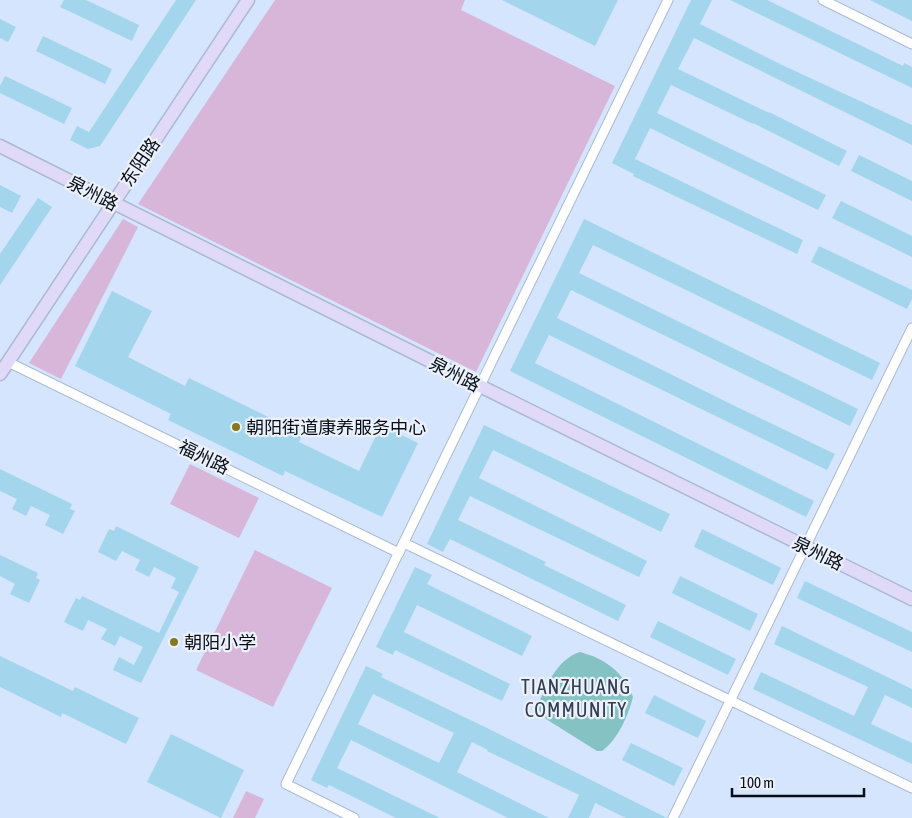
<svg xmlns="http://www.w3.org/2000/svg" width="912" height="818" font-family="'Asap Condensed','Noto Sans SC',sans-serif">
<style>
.green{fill:#d7b6da}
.water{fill:#85c2c3}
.building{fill:#a3d5ed;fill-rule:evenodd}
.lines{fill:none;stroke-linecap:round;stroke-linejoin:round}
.street-casing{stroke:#abbad2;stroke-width:11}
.secondary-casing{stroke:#abbad2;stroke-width:15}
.street{stroke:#fff;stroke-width:9}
.secondary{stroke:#e0d9f7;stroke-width:12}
.poi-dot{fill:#84791e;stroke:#ebf1fb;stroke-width:2}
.labels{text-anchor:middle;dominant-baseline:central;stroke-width:4.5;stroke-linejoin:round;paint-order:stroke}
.street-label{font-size:18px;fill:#090e16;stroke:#ebf1fb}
.poi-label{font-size:18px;fill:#090e16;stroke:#ebf1fb;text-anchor:start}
.quarter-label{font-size:20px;letter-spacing:1px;fill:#313d51;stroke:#ebf1fb}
</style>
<rect width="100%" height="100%" fill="#d5e5fe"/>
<g class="green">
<path d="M275,0H465L461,10L615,86L476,372L138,204Z"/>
<path d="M123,219L138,227L61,379L29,363Z"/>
<path d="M190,464L259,498L239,538L170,504Z"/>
<path d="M255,550L332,588L273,707L196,670Z"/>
<path d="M246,791L264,799L255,818H233Z"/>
</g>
<path class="water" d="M580,652C606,659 623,672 633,697C628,716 618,739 602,751H597L546,719L537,708C545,687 557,659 580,652Z"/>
<g class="building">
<path d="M64,0H86L139,25L132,41L60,7Z"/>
<path d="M176,0H196L100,146L88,149L70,140L77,126L89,132Z"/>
<path d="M502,0H618L595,46Z"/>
<path d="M691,0H712L700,24L782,65L912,125V145L694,38L678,69L769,113V112L847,151L839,166L753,123V124L671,85L657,113L826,195L818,210L650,128L635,159L803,240L797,254L633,176L634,174L612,163Z"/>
<path d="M730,0H767L903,66L904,63L912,67V88Z"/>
<path d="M870,0H912V21Z"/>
<path d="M0,19L16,27L8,42L0,38Z"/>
<path d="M43,36L112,69L105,84L36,51Z"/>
<path d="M5,76L72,108L64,124L0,93V86Z"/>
<path d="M859,155L912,181V201L851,171Z"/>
<path d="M0,185L21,196L12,213L0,207Z"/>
<path d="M38,198L52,207L0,285V254Z"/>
<path d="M841,201L912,236V257L832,218Z"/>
<path d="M584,219L880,363L872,380L593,245L579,273L858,409L850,426L571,290L557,318L739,408L835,454L827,470L549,335L535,363L814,501L806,517L510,371Z"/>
<path d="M819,246L912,290V299L907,309L811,262Z"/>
<path d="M112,291L152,311L128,357L185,386L189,378L303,434L299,442L359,471L381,425L418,443L382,517L285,471L283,476L168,420L171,414L75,366Z"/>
<path d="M484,425L670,514L661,532L493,450L479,478L647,561L639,577L470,496L458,520L546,562L544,565L626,605L618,621L450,539L443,552L427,544Z"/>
<path d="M0,469L72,504L70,509L75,511L63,534L45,525L50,515L31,506L26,516L12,509L17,499L0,491Z"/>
<path d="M116,526L199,567L141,683L113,670L119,657L134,665L143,647L120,636L115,646L101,639L107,629L88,620L83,631L64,622L76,598L80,600L82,596L159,633L179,592L171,588L176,578L154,567L149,577L135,570L140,560L122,551L116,561L98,552L109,529L114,531Z"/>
<path d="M702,529L781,568L773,585L694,547Z"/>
<path d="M0,555L38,573L36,578L40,580L29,603L10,594L15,584L0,576Z"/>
<path d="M415,567L432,575L427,584L532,636L522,656L417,605L404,632L510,684L502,701L395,650L393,655L376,647Z"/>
<path d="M680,576L758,614L750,631L672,593Z"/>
<path d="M805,581L912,632V652L797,598Z"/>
<path d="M658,621L736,659L728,675L650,637Z"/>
<path d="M782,626L912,689V708L885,695L871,724L912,743V764L753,689L761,672L854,716L868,687L774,644Z"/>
<path d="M0,656L73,691L75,687L139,718L126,744L62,713L61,717L0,687Z"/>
<path d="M366,666L383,674L381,677L487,728L667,818H626L595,803L589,818H568L579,795L487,751L488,750L472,742L457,772L549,818H508L351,740L337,768L440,818H396L329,785L327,788L311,780ZM373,694L454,733L439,763L358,724Z"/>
<path d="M654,695L706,721L698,738L645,713Z"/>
<path d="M171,734L244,770L221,818L147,782Z"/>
<path d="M631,743L683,768L674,786L622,760Z"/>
</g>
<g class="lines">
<defs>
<g id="street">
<path d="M823,0L912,44"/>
<path d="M8,362L399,553"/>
<path d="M404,543L912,788"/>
<path d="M354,818L286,784L668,0"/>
<path d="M673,818L912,328"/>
</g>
<g id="secondary">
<path d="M0,146L480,386L912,599"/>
<path d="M0,374L248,0"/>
</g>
</defs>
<use href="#street" class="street-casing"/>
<use href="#secondary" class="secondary-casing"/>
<use href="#street" class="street"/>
<use href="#secondary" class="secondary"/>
</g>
<g class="poi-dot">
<circle cx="236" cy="427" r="5"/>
<circle cx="174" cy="642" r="5"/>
</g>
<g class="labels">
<g class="street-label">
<text transform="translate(140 162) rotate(-56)">东阳路</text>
<text transform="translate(93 193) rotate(27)">泉州路</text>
<text transform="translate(455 374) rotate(27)">泉州路</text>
<text transform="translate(204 457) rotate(26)">福州路</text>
<text transform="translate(818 553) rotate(26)">泉州路</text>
</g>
<g class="poi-label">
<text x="246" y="427">朝阳街道康养服务中心</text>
<text x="184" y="642">朝阳小学</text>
</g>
<g class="quarter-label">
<text x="576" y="686">TIANZHUANG<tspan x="576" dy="23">COMMUNITY</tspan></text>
</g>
</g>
<path d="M732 788v8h132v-8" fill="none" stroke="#090e16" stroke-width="2.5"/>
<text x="740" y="788" font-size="15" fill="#090e16" stroke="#ebf1fb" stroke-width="4" paint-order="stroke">100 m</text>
</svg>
